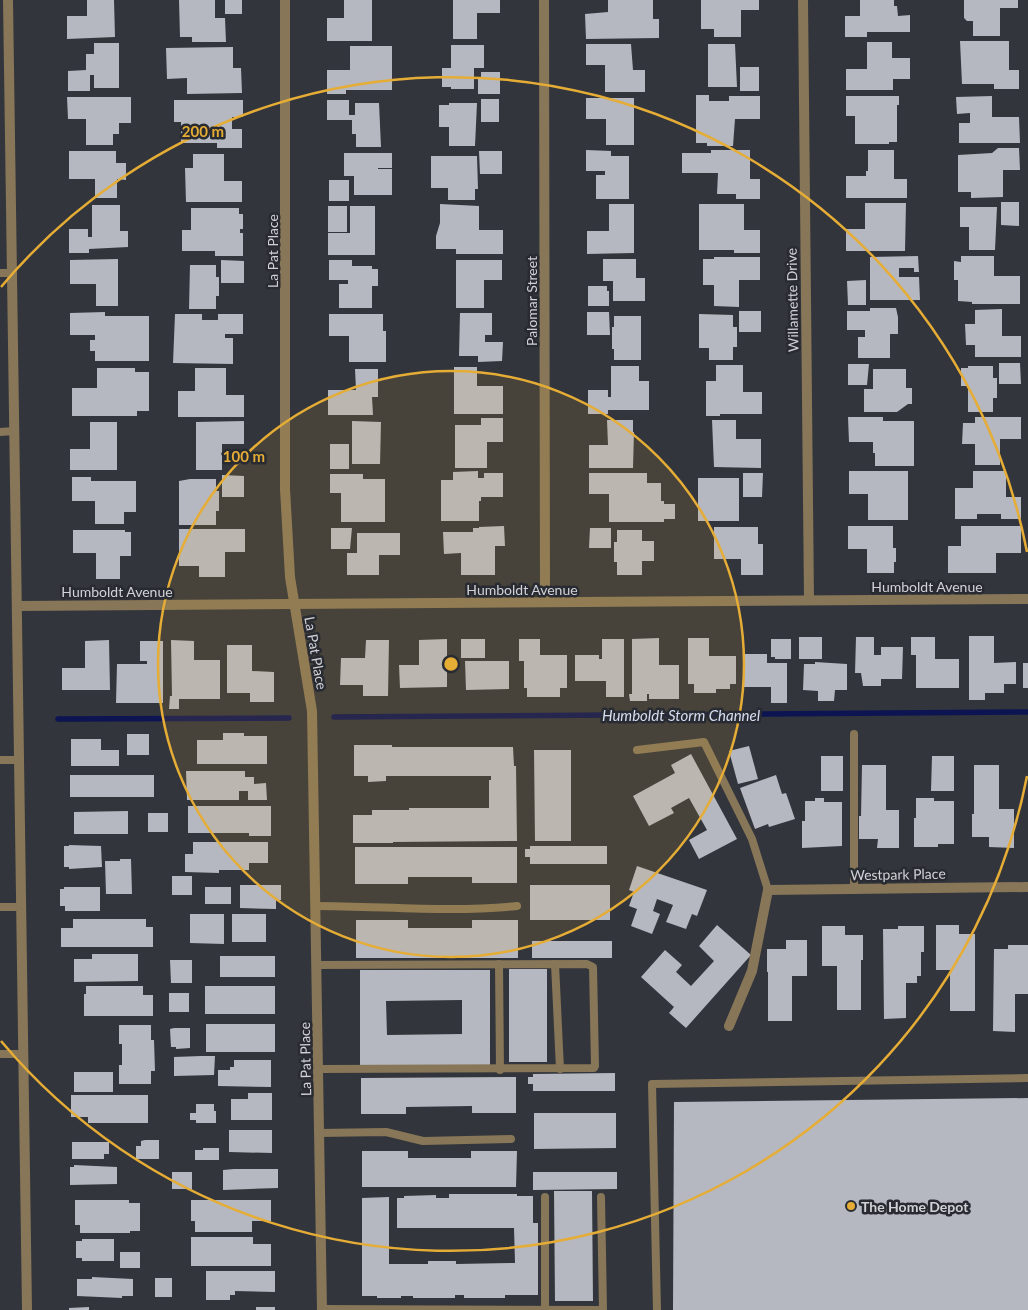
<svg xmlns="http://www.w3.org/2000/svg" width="1028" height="1310" font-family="Lato,sans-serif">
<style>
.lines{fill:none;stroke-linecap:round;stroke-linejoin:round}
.stream{stroke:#0d1452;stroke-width:5.5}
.building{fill:#b5b8c0;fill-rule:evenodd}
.service{stroke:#877657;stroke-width:8}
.minor{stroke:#877657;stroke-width:10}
.tertiary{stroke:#877657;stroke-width:10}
.ring{fill:none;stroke:#e6ad36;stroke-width:2.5}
.poi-dot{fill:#e6ad36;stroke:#282b31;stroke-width:2}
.labels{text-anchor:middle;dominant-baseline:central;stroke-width:5;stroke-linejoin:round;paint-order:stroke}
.street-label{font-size:14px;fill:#d1d2d7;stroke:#282b31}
.poi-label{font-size:14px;font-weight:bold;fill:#d1d2d7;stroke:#282b31;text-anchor:start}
.water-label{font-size:15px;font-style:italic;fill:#d7def2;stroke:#282b31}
.centre{fill:#e6ad36;stroke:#282b31;stroke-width:2.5}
.ring-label{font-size:15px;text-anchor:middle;font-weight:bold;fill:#e6ad36;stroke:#282b31;stroke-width:5;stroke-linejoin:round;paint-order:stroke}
</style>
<rect width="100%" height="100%" fill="#32353c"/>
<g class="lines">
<g class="stream">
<path d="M334,717L1028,712"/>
<path d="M58,719L289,718"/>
</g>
</g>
<g class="building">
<path d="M87,0H114L115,37L67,39V16H87Z"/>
<path d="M179,0H215V18H225L226,42H192V37H180Z"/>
<rect x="225" y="0" width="17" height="14"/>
<path d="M344,0H372V41H327V18H344Z"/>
<path d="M453,0H500V13H477V39H453Z"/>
<path d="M608,0H653V19H659V38L586,39L585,14L608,12Z"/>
<path d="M701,0H759V10H741V37H714V29H701Z"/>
<path d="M860,0H894V6H897L898,16L910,15V32H867V37H845V16H860Z"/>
<path d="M964,0H1018V8H1000V36H973V21H967L964,18Z"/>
<path d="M960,41H1009V70H1019V89H994V84H962Z"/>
<path d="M867,42H892V58H910V79H893V90H846V69H867Z"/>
<path d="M94,43H119V88H94V75H90V91H68V71L86,70V54H94Z"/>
<path d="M586,44H631L633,70H645V92H605V65H586Z"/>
<path d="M708,44H735L737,87H708Z"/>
<path d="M451,45H484V68H474V89H451V87H442V68H451Z"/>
<path d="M350,46H392V90H346V94H327V70H350Z"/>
<path d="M233,47V68H241L242,93L187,94V78L167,79L166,48Z"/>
<rect x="740" y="67" width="19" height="24"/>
<path d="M481,72H500V94H478V78H481Z"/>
<path d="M696,95H709V101H729V96H760V119H735L733,146H707V143H696Z"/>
<path d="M846,96H899V105H897V142H889V144H855V116H846Z"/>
<path d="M992,96V117H1019L1020,143H959V123H970V113L957,114L956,97Z"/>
<path d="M67,97H131V123H119V134H113V145H86V119H68Z"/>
<path d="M586,98H634V145H606V119H586Z"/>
<rect x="481" y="99" width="18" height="23"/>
<path d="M174,100H243V117H232V129H242V148H217V143H181V122H174Z"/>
<path d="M327,100H349V115H355V103H379L381,147H356V134H352V120H327Z"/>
<path d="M449,103H477L475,146H449V127H439V105H449Z"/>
<path d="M998,148H1019L1020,170H1003V197L971,198V192H958V155L992,153Z"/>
<path d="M586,150L611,151V156H629V199H596V175H605V171H586Z"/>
<path d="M711,150H750V179H760V199H736V194H717L718,173H682V153H711Z"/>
<path d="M868,150H894V179H907V198H846V176H866V171H868Z"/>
<path d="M69,151H116V163H126V180L117,179V198H95V179H69Z"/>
<path d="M479,151H502V174H480Z"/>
<path d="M344,153H392V168H378V169H392V195H354V176H344Z"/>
<path d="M193,154H224V181H242V202H186L185,168H193Z"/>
<path d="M431,156H477L478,189H475V200H448V188H431Z"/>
<rect x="329" y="180" width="20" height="21"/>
<path d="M1001,202H1019V226L1001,225Z"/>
<path d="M865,203H906L905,251H846V229H865Z"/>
<path d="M440,204L479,206V230H503V254H456V249H436V236L440,223Z"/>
<path d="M609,204H634V253L587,254V231H609Z"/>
<path d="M699,204H744V230H760V253H734V250H699Z"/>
<path d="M92,205H120V231H128V247L89,249V253H69V229H88V237H92Z"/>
<rect x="328" y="206" width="19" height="26"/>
<path d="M350,206H375V255H328V233H350Z"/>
<path d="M960,207H997L995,250H969V227H960Z"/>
<path d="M191,208H239V214H243V229H240V233H243V256H215V251H182V230H191Z"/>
<path d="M918,256L919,272H914V268H899V277H919L920,300H870V257Z"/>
<path d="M961,256H994V276H1020V304H972V302L958,301V280H954V261L961,262Z"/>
<path d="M714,257H760V280H739V307L714,306V285H703V259H714Z"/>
<path d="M118,259V306H96V284H70V260Z"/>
<path d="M603,259H636V278H645V301H613V281H603Z"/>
<path d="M221,260L244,261V283H221Z"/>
<path d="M329,260H352V266H372V269H378V286H372V308H339V284H348V280H329Z"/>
<path d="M456,260H502V280H484V308H456Z"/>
<path d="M190,265H216V277H219V296H216V309H189Z"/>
<path d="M866,280V305H848L847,281Z"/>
<path d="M588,286H607V291H609V306H588Z"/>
<path d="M870,308H896L898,317V334H890V358H858V337H865V330H847V311H870Z"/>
<path d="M1002,309V336H1021V357H975V345H966L965,324H975V310Z"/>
<rect x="739" y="311" width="22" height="21"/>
<path d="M105,312V316H149V361H95V351H90V340H95V335H70V313Z"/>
<path d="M587,312H609L610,335H587Z"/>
<path d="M460,313H492V335H485V342H503L502,361L478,362V356H459Z"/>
<path d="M175,314H202V320H218V314H243V334H225V338H233V364L173,363Z"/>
<path d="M329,314H383V331H386V362H349V336H329Z"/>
<path d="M699,314L733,315V327H737V347H733V360H709V348H699Z"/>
<path d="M614,316H641V360H614V349H612V327H614Z"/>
<path d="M999,363H1020L1021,384H999Z"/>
<path d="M848,364H869L867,385H848Z"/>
<path d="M716,365H743V392H762V414H720V416H706V381H716Z"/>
<path d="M611,366H639V381H649V410H608V414H588V390H608V397H611Z"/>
<path d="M968,366H993V378H997V398H993V412H968V386H961V368H968Z"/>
<path d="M454,367H477V386H503V414H454Z"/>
<path d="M97,368H135V372H149V411H137V416H72V388H97Z"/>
<path d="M195,368H226V395H244V417H178V391H195Z"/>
<path d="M355,369H378V397H372L373,415H328V390H356Z"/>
<path d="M873,369H906V388H912V404H908L897,412H864V389H873Z"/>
<path d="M848,417H883V421H914V466H875V453H873V442H849Z"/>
<path d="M975,417H1021V439H1000V465H975V444H962L963,423H975Z"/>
<path d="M481,418H503V442H487V468H455V425H481Z"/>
<path d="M607,420H633V432H634L633,468H589V445H608Z"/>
<path d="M712,420H736V439H761V468L714,467Z"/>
<path d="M244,421V444H222V470H196V422Z"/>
<path d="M352,421L381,422L380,464H352Z"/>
<path d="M90,422H117V470H70V449H90Z"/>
<rect x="330" y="444" width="19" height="25"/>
<path d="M478,471V478H484V473H503V497H481V501H479V521H441V480H453V472Z"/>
<path d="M849,471H908V520H868V494H849Z"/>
<path d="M973,471H1006V497H1021V519H1001V514H977V519H955V488H973Z"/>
<path d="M589,473H647V483H661V501H664V504H675V519H664V522H609V494H589Z"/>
<path d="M743,473H763L762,497H743Z"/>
<path d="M330,474H363V479H385V522H341V493H330Z"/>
<path d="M222,475L244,476V497H222Z"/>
<path d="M72,477H91V481H136V512H124V524H95V501H72Z"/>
<rect x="698" y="478" width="41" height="43"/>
<path d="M190,479H216V491H219V511H216V525H179V481Z"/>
<path d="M504,526L505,546H495V575H461V553L444,554L443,532H473V528H479V527Z"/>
<path d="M848,526H893V548H896V562H894V573H867V549H848Z"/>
<path d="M961,526H1021V553H996V573H948V546H961Z"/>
<path d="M714,527H758V544H763V575H741V559H714Z"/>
<path d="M331,528H352L350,549H331Z"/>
<path d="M590,528H611V548H589Z"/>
<path d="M179,529H245V552H225V577H199V566H179Z"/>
<path d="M73,530H125V532H131V556H120V579H96V553H73Z"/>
<path d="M617,530H642V541H654V561H642V575H617V562H614V542H617Z"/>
<path d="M357,533H400V555H379V575H347V553H357Z"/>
<path d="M969,636H994V663L1016,662V684H1004V693H985V700H969Z"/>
<rect x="799" y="637" width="23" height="22"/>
<path d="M856,637H874V655H881V647H903L902,679H881V686H863L861,673H855Z"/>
<path d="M911,637H935V659H959V688H916V655H911Z"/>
<path d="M659,638V665H679V699H649V694H647V701H630L629,694H632V639Z"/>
<path d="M688,638H709V656H736V684H730V689H716V693H694V684H688Z"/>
<path d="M447,639V687L400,688L399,665H419V640Z"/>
<rect x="461" y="639" width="24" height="19"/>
<path d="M519,639H540V655H567V688H560V697H527V688H524V661H519Z"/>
<path d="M602,639H624V697H606V681H575V655H599V659H602Z"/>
<path d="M771,639H791V659H775V657H771Z"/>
<path d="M109,640L110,690H62V668H85V641Z"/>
<path d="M171,640L194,641V660H220V699H179V709H169L170,696H172Z"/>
<path d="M366,640H389L388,696H363V685H340L341,658H365Z"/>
<path d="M140,641H163V703H116L117,664H147V661H140Z"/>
<path d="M227,645H252V671L274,672V702H250V693H227Z"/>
<path d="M744,654H767V663H787V703H771V687H744Z"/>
<path d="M465,661H509V689L466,690Z"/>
<path d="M815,662L847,664V690H835L834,701H818V691L803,690L804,664H815Z"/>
<rect x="1023" y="663" width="5" height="25"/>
<path d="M223,733H244V736H267V764H197V740H223Z"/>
<rect x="127" y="734" width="22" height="21"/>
<path d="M71,739H101V750H119V766H71Z"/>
<path d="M354,745H392V747H513L514,766H516L517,841L393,842V843H353V815H372V810H409V808H489V780H491V776H386V781L368,782V776H354Z"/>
<path d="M749,746L758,779L738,784L729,751Z"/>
<path d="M534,750H571V841H535Z"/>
<path d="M691,754L737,839L699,859L689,840L707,830L689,798L671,808L674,813L649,826L633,796L675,773L671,765Z"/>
<rect x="821" y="756" width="22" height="35"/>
<path d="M932,756H954V791H931Z"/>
<path d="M862,765H886V810H899V848H877L878,839H859V816H861Z"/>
<path d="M974,765H999V809H1014V848L989,847V837H972V814H974Z"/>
<path d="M186,771H245V777H254V784L266,783L267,800H248V791H239V800H187Z"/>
<rect x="70" y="775" width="84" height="22"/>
<path d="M776,775L782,794L786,793L795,819L769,827L768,824L755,829L740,788Z"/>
<path d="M815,798H824V802H842V846L802,848V821H805V801H815Z"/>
<path d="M916,798H934V801H954V844H938V847H914V818H916Z"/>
<path d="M188,806H271V836H249V833H188Z"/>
<path d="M128,811V834H74V812Z"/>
<rect x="148" y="813" width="20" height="19"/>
<path d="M193,842H268V863H249V870H219V873L185,872V854H193Z"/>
<path d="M69,845L101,846L102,867L69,869V867H64V846H69Z"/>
<path d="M530,846H607V864H530V857H525V849H530Z"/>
<path d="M355,847H517V883H472V877H408V884H355Z"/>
<path d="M120,859H131L132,894H106L105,861H120Z"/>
<path d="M637,866L707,890L697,916L692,914L686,929L666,922L673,905L657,899L653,911L660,914L652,934L631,926L637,909L629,906L634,892L629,890Z"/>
<rect x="172" y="876" width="20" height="19"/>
<path d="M240,885H281V900H276V909L240,908Z"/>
<rect x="530" y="885" width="80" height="35"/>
<path d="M64,887H100V911H65V906H60V889H64Z"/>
<rect x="205" y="887" width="26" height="17"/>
<path d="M190,914H224V944L190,943Z"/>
<rect x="232" y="914" width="34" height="28"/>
<path d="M73,919H146V927H153V947H61V928H73Z"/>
<path d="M356,920H408V928H472V920H518V958H356Z"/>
<path d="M717,925L751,955L686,1028L669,1013L674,1007L641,977L665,950L682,965L676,972L691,986L714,961L699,946Z"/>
<path d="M936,925H959V934H975V1011H950V970H936Z"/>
<path d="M822,926H845V935H863V960H861V1010H837V966H822Z"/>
<path d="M898,926H924V952H921V976H917V983H906V1018L884,1019L883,929H898Z"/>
<path d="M786,940H807V976H792V1021H768V972H767V949H786Z"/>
<rect x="532" y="941" width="80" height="17"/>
<path d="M1008,945H1028V994H1015V1032L993,1031L994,949H1008Z"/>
<path d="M92,954H138V981L74,982V959H92Z"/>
<rect x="220" y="956" width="55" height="21"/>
<path d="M170,960H192V983H171Z"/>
<rect x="509" y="969" width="38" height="93"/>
<path d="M360,970H490V1065H360ZM462,1000V1034L387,1035L386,1001Z"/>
<path d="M86,986H143V995H153V1016H84V994H86Z"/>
<rect x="205" y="986" width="70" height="28"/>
<rect x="169" y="993" width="20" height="19"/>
<rect x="206" y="1024" width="69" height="28"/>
<path d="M119,1025H151V1040H154L155,1071H151V1084H119V1065H122V1044H119Z"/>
<path d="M174,1028H190V1048L176,1049V1047H171L170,1029Z"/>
<path d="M201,1056H215L214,1075L174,1076V1057Z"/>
<path d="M234,1060H271V1087L218,1086V1070H230V1067H234Z"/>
<rect x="74" y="1072" width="39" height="20"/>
<path d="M615,1073V1091H533V1084H528V1077H533V1074Z"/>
<path d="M516,1077V1113H472V1106L406,1107V1114H361V1078Z"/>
<path d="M248,1093H272V1120H231V1099H248Z"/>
<path d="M71,1095H148V1123H88V1117H71Z"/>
<path d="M1028,1098V1310H673L674,1102Z"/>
<path d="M196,1104H214V1111H216V1123H196V1120H190V1113H196Z"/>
<path d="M534,1113H616V1148L534,1149Z"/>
<path d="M229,1130H272V1153L229,1152Z"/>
<path d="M145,1140H159V1159H136V1146H141V1141Z"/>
<path d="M72,1142H109V1154H104V1159H72Z"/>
<path d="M203,1148H219V1160H195V1150H203Z"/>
<path d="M362,1151H408V1158H471V1151H517L516,1187H362Z"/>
<path d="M74,1165L117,1167V1184L70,1185V1167H74Z"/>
<path d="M234,1169H278V1188L223,1190V1170Z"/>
<rect x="172" y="1172" width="20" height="17"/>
<path d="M533,1172H617V1189L533,1190Z"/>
<path d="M554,1191H592L593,1301H555Z"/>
<path d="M449,1194H517V1196H533V1223H538V1295H505V1298H464V1295H455V1298H413V1296H401V1298H377V1296H362V1198L389,1197V1264H428V1261H456V1264L515,1263L514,1228H397V1198H404V1196L436,1195V1198H449Z"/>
<path d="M75,1200H129V1203H140V1231H130V1233H80V1225H75Z"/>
<path d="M191,1200H271V1221H252V1232H195V1221H191Z"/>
<path d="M191,1237H253V1244H271V1266H191Z"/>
<path d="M82,1239H114V1261H82V1258H76V1241H82Z"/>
<rect x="120" y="1252" width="20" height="16"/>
<path d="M206,1271H275V1292L235,1291V1295H230V1300H206Z"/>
<path d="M92,1277L133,1279V1296H122V1298L77,1296V1279H92Z"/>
<rect x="155" y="1278" width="17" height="19"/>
<path d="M89,1307V1310H69V1308Z"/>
<rect x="256" y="1307" width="19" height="3"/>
</g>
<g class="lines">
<g class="service">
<path d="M0,273H13"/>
<path d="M0,432L15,431"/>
<path d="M854,734V889"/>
<path d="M637,750L704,742L752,839L768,890"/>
<path d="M0,760H18"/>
<path d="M315,906C383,906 450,913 517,906"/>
<path d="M0,907H20"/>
<path d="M499,964L500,1070"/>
<path d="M555,964L560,1069"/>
<path d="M316,965L587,964L593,967L595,1066L594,1068L319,1069"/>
<path d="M0,1054H23"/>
<path d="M319,1133L386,1132L423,1141L511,1139"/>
<path d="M545,1197V1310"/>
<path d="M322,1309L603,1310L601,1197"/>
<path d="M657,1310L652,1084L1028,1078"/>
</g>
<g class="minor">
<path d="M285,0V489L290,577L312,711L322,1310"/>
<path d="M544,0L545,602"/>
<path d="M803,0L809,600"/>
<path d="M17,606L1028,599"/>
<path d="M729,1026L752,971L768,890"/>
</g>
<g class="tertiary">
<path d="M8,0L27,1310"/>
<path d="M768,890L1028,887"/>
</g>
</g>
<circle cx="451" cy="664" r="293" fill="#e6ad36" fill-opacity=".12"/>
<g class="ring">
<circle cx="451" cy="664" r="293"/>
<path d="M1027 776A587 587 0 0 1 1 1041M1 287A587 587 0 0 1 1027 552"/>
</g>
<circle class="poi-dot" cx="851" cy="1206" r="5"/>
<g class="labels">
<g class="street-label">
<text transform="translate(272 251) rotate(-90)">La Pat Place</text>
<text transform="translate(792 300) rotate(-91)">Willamette Drive</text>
<text transform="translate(531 301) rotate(-90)">Palomar Street</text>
<text x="927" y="586">Humboldt Avenue</text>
<text x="522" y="589">Humboldt Avenue</text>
<text x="117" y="591">Humboldt Avenue</text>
<text transform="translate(316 653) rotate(80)">La Pat Place</text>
<text transform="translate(898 874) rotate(-1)">Westpark Place</text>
<text transform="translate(305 1059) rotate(-91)">La Pat Place</text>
</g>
<g class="poi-label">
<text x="861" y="1206">The Home Depot</text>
</g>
<g class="water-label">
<text x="681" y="715">Humboldt Storm Channel</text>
</g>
</g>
<circle cx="451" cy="664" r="8" class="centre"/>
<g class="ring-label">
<text x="203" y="137">200 m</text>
<text x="244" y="462">100 m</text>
</g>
</svg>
